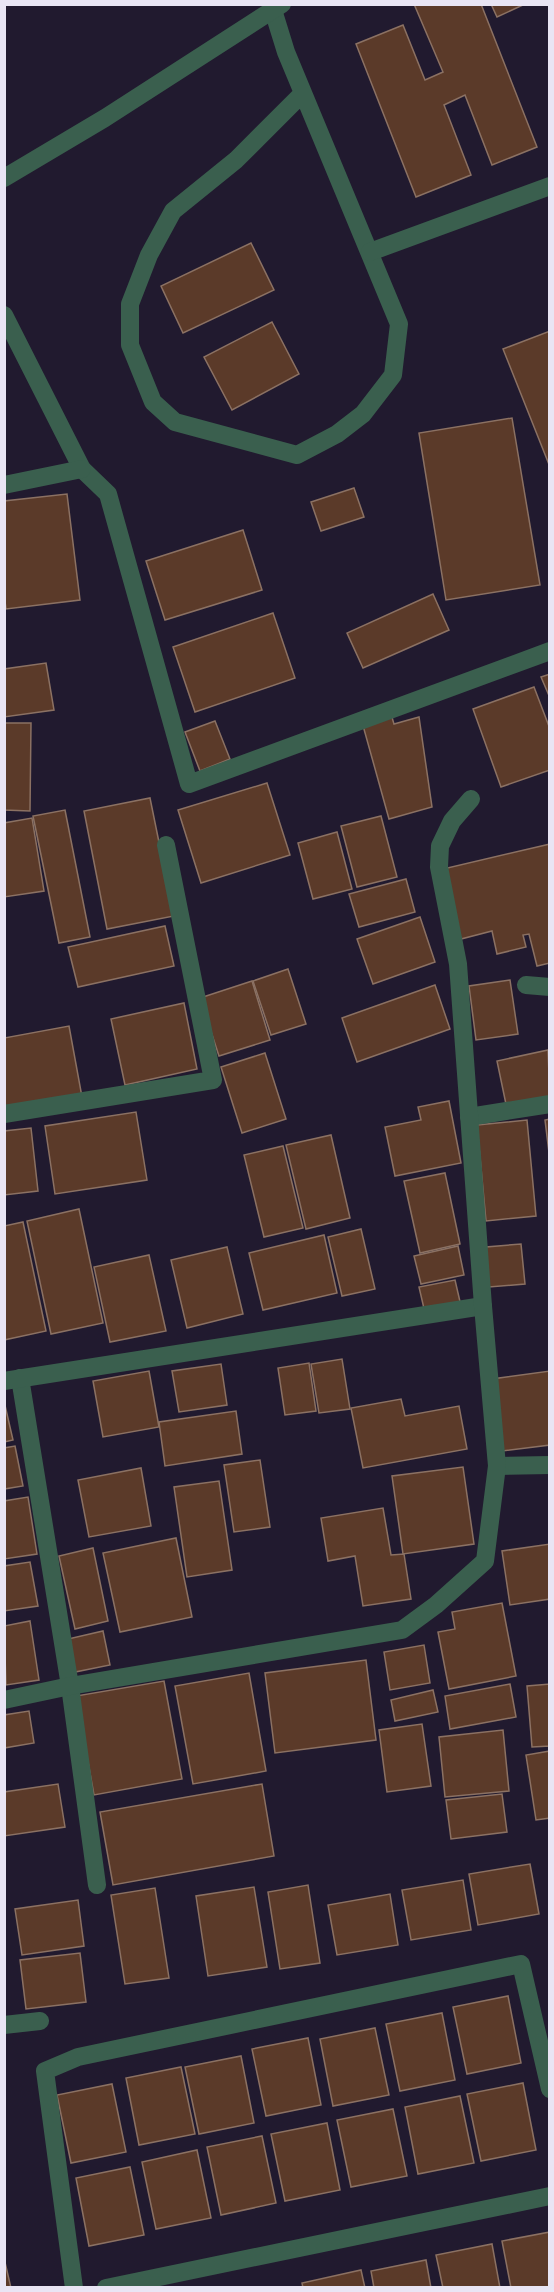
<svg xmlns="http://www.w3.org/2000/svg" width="554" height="2292" font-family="Literata,serif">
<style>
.building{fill:#5b3a29;stroke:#8b7163;stroke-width:1.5}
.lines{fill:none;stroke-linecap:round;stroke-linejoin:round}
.minor{stroke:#3a5f4e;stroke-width:18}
</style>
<rect width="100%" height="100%" fill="#211a2f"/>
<g class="building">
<path d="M414,4H481L537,147L492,165L465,95L444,105L471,175L416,197L356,44L403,25L425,80L443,72Z"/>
<path d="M491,4H525L497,17Z"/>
<path d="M251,243L274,290L183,333L161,286Z"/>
<path d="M272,322L299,374L232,410L204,357Z"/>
<path d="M550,331V467L503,349Z"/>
<path d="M512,418L540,585L446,600L419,433Z"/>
<path d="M354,488L364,517L321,531L311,502Z"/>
<path d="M67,494L80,600L6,609L4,593V501Z"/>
<path d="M243,530L262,590L165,620L146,561Z"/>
<path d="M433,594L449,630L363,668L347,633Z"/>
<path d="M273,613L295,678L195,712L173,647Z"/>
<path d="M46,663L54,710L4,717V669Z"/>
<path d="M550,674V698L541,677Z"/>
<path d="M534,687L550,729V770L501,787L473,709Z"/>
<path d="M391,714L394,724L419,717L432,807L389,819L362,722Z"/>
<path d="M215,721L230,759L200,771L185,732Z"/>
<path d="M4,723H31L30,811L4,810Z"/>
<path d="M267,783L290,855L201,883L178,810Z"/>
<path d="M150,798L174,916L107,929L84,811Z"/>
<path d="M65,810L90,937L59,943L33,816Z"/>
<path d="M381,816L397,877L357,887L341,826Z"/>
<path d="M32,818L44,891L4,897V823Z"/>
<path d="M337,832L352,889L313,899L298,843Z"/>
<path d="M550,844V963L537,966L529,934L523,935L526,947L497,954L492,931L461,939L443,869Z"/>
<path d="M406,879L415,912L359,927L349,894Z"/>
<path d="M420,917L435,962L373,984L357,939Z"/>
<path d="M165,926L174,966L78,987L68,947Z"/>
<path d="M288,969L306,1024L271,1035L253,981Z"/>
<path d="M510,980L518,1034L476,1040L469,986Z"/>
<path d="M252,981L270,1040L219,1056L200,998Z"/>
<path d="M435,985L450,1029L357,1062L342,1018Z"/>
<path d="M184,1003L197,1069L125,1085L111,1019Z"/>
<path d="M69,1026L82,1097L4,1111V1038Z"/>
<path d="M548,1050L550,1100L507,1109L497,1061Z"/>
<path d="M265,1053L286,1119L242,1133L221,1067Z"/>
<path d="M449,1101L461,1163L395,1176L385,1127L421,1120L418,1107Z"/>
<path d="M136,1112L147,1180L55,1194L45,1126Z"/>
<path d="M550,1119V1161L545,1120Z"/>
<path d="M527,1120L536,1216L486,1221L477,1125Z"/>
<path d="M31,1128L38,1191L4,1195V1131Z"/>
<path d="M331,1135L350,1218L306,1229L286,1145Z"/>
<path d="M283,1146L303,1228L264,1237L244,1155Z"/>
<path d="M445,1173L460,1244L420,1253L404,1181Z"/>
<path d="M79,1209L103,1323L51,1334L27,1221Z"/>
<path d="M23,1222L46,1331L4,1340V1226Z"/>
<path d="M361,1229L375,1289L342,1296L328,1237Z"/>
<path d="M324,1235L337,1293L263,1310L249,1253Z"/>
<path d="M521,1244L525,1284L489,1287L486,1247Z"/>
<path d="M458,1246L464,1275L421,1284L414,1256Z"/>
<path d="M227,1247L243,1314L187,1328L171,1260Z"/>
<path d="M149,1255L166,1331L110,1342L94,1267Z"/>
<path d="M455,1280L461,1306L425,1313L419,1287Z"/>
<path d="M342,1359L350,1409L319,1413L311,1364Z"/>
<path d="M309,1363L316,1411L285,1415L278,1368Z"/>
<path d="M221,1364L227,1405L179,1412L172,1371Z"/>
<path d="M149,1371L159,1427L103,1437L93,1381Z"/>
<path d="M550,1371V1445L502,1451L492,1379Z"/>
<path d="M401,1399L405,1416L459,1406L467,1449L363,1468L351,1408Z"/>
<path d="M4,1401L13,1440L4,1442Z"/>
<path d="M236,1411L242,1454L165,1466L159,1422Z"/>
<path d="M15,1446L23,1486L4,1489V1448Z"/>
<path d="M260,1460L270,1527L234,1532L224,1465Z"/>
<path d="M463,1467L474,1544L403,1554L392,1476Z"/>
<path d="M141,1468L151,1526L89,1537L78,1480Z"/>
<path d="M219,1481L232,1570L187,1577L174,1487Z"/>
<path d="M28,1497L37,1554L4,1559V1501Z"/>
<path d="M383,1508L391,1555L404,1554L411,1599L363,1606L355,1556L328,1561L321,1518Z"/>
<path d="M176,1538L192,1617L120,1632L103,1553Z"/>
<path d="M550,1544V1599L510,1605L502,1551Z"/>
<path d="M93,1548L108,1621L75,1629L59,1556Z"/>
<path d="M30,1562L38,1606L4,1611V1566Z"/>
<path d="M502,1603L516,1676L449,1689L438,1632L455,1629L452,1612Z"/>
<path d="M30,1621L39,1680L6,1685L4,1626Z"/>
<path d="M103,1631L110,1665L75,1672L68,1639Z"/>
<path d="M424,1645L430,1683L390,1690L384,1652Z"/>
<path d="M366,1660L376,1740L275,1753L265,1673Z"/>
<path d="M249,1673L266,1771L193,1784L175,1686Z"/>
<path d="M164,1681L182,1779L94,1795L76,1696Z"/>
<path d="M510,1684L516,1717L450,1729L445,1696Z"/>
<path d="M550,1684V1746L532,1747L527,1686Z"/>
<path d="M433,1690L438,1712L395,1721L391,1700Z"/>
<path d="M29,1711L34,1743L4,1748V1715Z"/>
<path d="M422,1724L431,1786L387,1792L379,1730Z"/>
<path d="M503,1730L509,1791L445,1797L439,1737Z"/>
<path d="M550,1751V1818L536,1820L526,1755Z"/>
<path d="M58,1784L65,1827L4,1836V1792Z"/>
<path d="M262,1784L274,1856L113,1885L100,1812Z"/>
<path d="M502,1794L507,1832L451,1839L446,1800Z"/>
<path d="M530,1864L539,1914L478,1925L469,1874Z"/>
<path d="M463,1880L471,1930L411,1940L402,1890Z"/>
<path d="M308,1885L320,1963L280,1969L268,1892Z"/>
<path d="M254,1887L267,1967L208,1976L196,1896Z"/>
<path d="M155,1888L169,1978L125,1984L111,1895Z"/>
<path d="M390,1894L398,1945L337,1955L328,1905Z"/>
<path d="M78,1900L84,1946L22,1955L15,1909Z"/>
<path d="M80,1953L86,2002L26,2009L20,1960Z"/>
<path d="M508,1996L521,2063L467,2074L453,2007Z"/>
<path d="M442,2013L455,2080L400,2091L386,2024Z"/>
<path d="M375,2028L389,2095L333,2106L320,2039Z"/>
<path d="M308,2038L321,2105L266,2116L252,2049Z"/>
<path d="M241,2056L254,2123L199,2134L185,2067Z"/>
<path d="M181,2067L195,2134L139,2145L126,2078Z"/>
<path d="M523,2083L536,2150L481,2161L467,2094Z"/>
<path d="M112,2084L126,2152L71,2163L57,2095Z"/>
<path d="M460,2096L474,2163L418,2174L405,2107Z"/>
<path d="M393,2109L407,2176L351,2187L337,2120Z"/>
<path d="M327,2123L340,2190L285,2201L271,2134Z"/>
<path d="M262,2136L276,2203L221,2215L207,2147Z"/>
<path d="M197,2150L211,2218L156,2229L142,2162Z"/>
<path d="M130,2167L144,2235L89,2246L76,2178Z"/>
<path d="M550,2232V2288H511L502,2241Z"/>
<path d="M492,2244L500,2288H443L436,2255Z"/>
<path d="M4,2258L11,2288H4Z"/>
<path d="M426,2260L431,2288H374L371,2271Z"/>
<path d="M361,2270L365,2288H303L302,2283Z"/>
</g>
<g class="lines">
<g class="minor">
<path d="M273,10L286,52L399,324L393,375L363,414L337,434L297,455L175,422L153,402L130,345V304L149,255L173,211L236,160L303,93"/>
<path d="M4,178L105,118L282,4"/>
<path d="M370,252L550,186"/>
<path d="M4,315L82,469L108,494L189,784L550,651"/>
<path d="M4,485L82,469"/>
<path d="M526,985L550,987"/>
<path d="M4,1114L213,1080L166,845"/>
<path d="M469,1117L550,1104"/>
<path d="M20,1378L70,1686L97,1885"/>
<path d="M4,1381L483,1306"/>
<path d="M497,1466L550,1465"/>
<path d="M4,1700L70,1686L402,1630L436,1605L485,1561L497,1466L483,1306L458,964L439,867L440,846L452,821L471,799"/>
<path d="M4,2025L40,2021"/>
<path d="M74,2288L45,2071L78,2057L521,1964L550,2089"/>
<path d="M106,2288L550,2196"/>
</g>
</g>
<rect width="554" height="2292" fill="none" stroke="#e9e5f4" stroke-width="12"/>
</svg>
